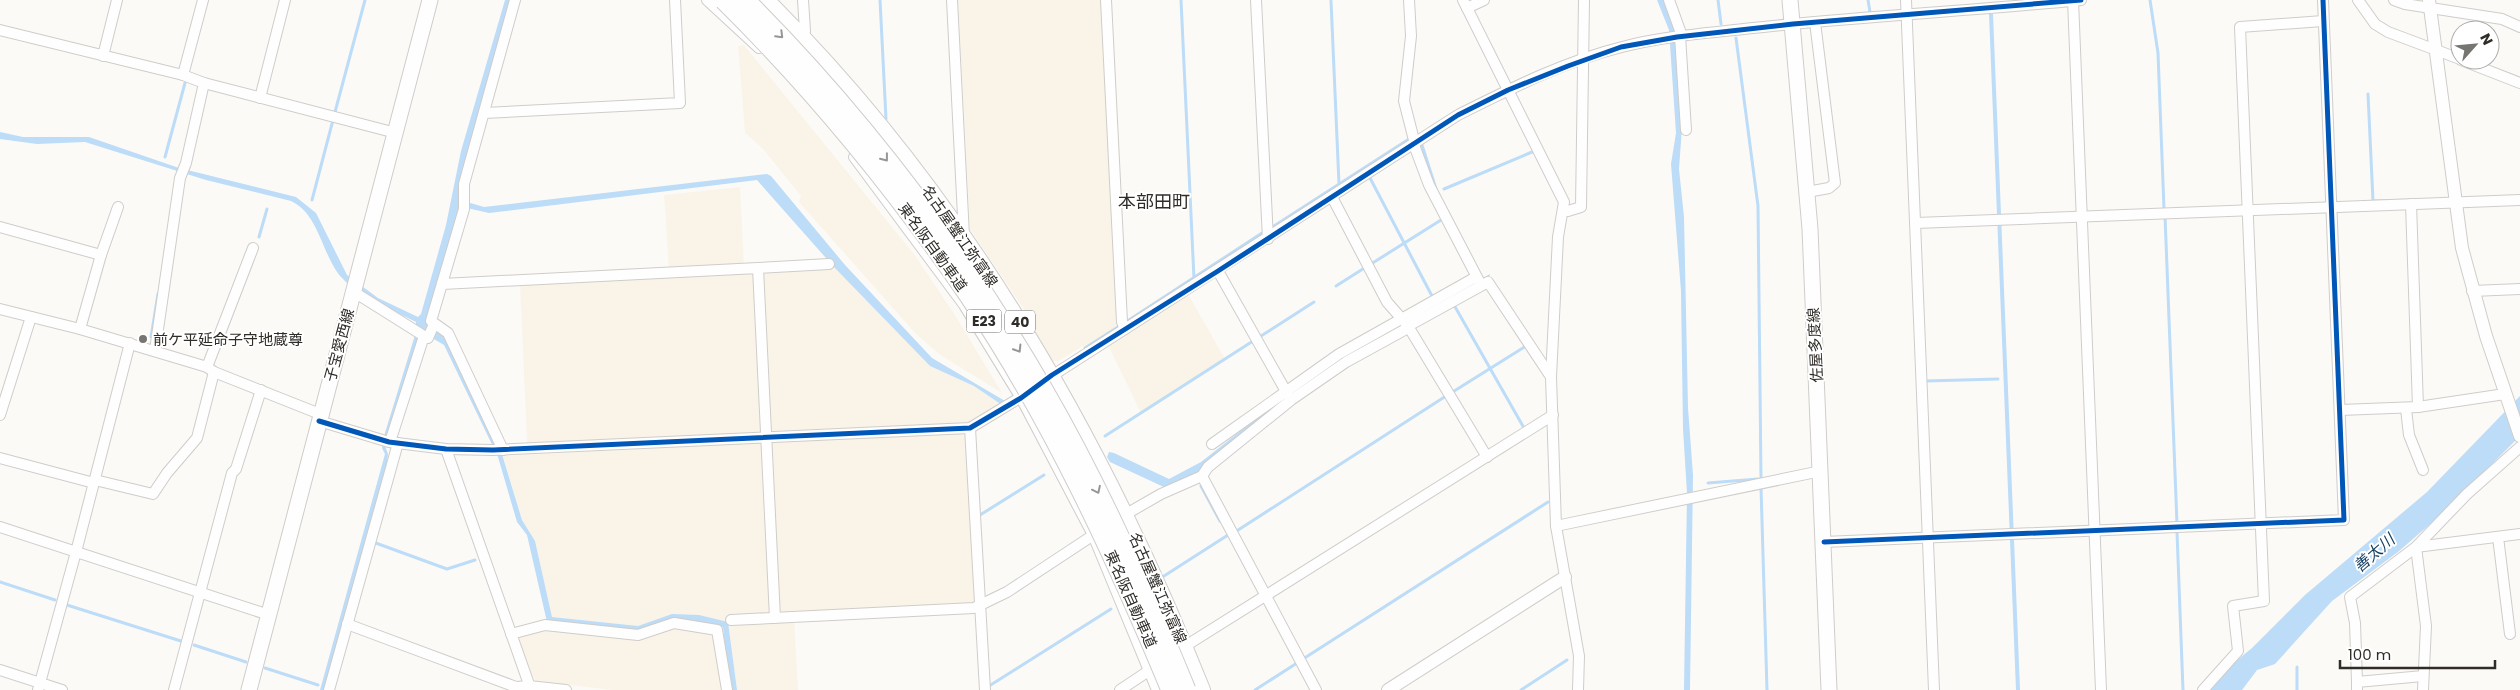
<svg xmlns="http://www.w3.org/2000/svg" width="2520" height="690" font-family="Poppins,'Noto Sans JP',sans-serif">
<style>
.built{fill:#faf4e8}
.water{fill:#bcdcf8}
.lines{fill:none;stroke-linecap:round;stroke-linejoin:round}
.stream{stroke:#bcdcf8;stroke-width:3}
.minor-casing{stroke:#cfcdca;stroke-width:12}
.tertiary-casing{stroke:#cfcdca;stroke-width:14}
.secondary-casing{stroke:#cfcdca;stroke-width:17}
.primary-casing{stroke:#cfcdca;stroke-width:18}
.minor{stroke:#fffefe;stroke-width:10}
.tertiary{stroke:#fffefe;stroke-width:12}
.secondary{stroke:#fffefe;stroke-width:15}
.primary{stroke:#fffefe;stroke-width:16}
.motorway-bridge-casing{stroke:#cfcdca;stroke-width:21;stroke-linecap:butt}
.motorway-bridge{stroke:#fffefe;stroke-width:19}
.cycleway-casing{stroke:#fff;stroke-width:8}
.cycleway{stroke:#0057b8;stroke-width:5}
.oneway{stroke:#989694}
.poi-dot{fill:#777571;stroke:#fff;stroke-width:2}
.labels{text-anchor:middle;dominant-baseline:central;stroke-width:4;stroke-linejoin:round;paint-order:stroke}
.shield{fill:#fff;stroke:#6e6c69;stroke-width:1}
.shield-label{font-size:14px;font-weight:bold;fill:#302d29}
.street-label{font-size:15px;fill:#302d29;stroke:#fff}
.poi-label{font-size:15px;fill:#302d29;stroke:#fff;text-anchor:start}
.water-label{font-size:16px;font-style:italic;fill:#123d5f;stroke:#fff}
.quarter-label{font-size:18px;fill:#302d29;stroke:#fff}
</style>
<rect width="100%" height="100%" fill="#fcfaf7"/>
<g class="built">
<path d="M958,0H1103L1119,321L1118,327L1085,348L1083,346L1058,361H1052L1032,328L1033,323L970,229Z"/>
<path d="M744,45L914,254L955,315L1002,393L939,354L915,333L799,202L801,196L763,149L745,133L738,46Z"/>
<path d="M740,187L744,266L669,271L664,195Z"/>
<path d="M833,266L930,366L974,386L1002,405L969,423L771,431L763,276L769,269Z"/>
<path d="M751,272L755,276L763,428L759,434L527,443L520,284Z"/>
<path d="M1188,294L1225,359L1141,413L1108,345Z"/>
<path d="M962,433L968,442L977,602L972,606L785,615L780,611L771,445L774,442Z"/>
<path d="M759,443L764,446L772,610L794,619L798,690H737L728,622L672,614L638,626L552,617L535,541L522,520L503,456Z"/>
<path d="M675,627L710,632L718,648L723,690H612L536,681L529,672L515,635L543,628Z"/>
</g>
<g class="water">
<path d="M505,0H512L460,200L484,207L767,174L771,176L845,265L932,358L1005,401L1002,405L974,386L930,366L833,266L757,180L489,213L467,208L459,209L427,320L445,332L498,441L522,520L535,541L552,617L638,626L672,614L699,615L728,622L737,690H730L723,627L674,620L639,632L547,622L527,535L517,522L498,457L444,345L422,332L385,446L388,454L387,462L324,690H320L385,454L382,448L384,436L415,335L416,322C393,310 362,299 343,279C322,258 320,214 291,201L206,180L85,142L37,144L0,139V132L23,137H89L179,168L296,197L316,213L347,275L378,298L418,317L421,314L446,225L461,151Z"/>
<path d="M1657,0H1663L1674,28L1682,127L1679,169L1684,217L1688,408L1693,475L1690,690H1684L1687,493L1683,429L1681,291L1671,164L1676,133L1669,30Z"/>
<path d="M1989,14H1993L2020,690H2016Z"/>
<path d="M1490,274L1489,277L1345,360L1207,462L1195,475L1166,488L1110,462L1107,457L1109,452L1114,453L1169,479L1201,462L1289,393L1346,354Z"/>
<path d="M2520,396V436L2446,510L2398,552L2332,601L2275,664L2257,670L2242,690H2208L2224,671L2252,648L2305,595L2427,492Z"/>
</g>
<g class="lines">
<g class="stream">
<path d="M880,0L886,119"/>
<path d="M1181,0L1194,279"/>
<path d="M1718,0L1721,24"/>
<path d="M1868,0L1870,12"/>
<path d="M2150,0L2158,53L2164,209"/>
<path d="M1331,1L1339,184"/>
<path d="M1736,38L1758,206L1761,479"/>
<path d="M2368,94L2373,201L2415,200"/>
<path d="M335,112L365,0"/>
<path d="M1422,145L1436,189"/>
<path d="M165,157L185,83"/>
<path d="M1370,178L1432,296"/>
<path d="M1444,189L1532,152"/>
<path d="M312,200L333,120"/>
<path d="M2165,216L2177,524"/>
<path d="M1274,226L1409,139"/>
<path d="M259,237L267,209"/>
<path d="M1371,264L1441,220"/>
<path d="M1336,286L1366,267"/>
<path d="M1454,305L1524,428"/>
<path d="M1129,320L1262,233"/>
<path d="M1261,336L1314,302"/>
<path d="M151,337L158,294"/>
<path d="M1085,348L1118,327"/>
<path d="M1926,381L1998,379"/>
<path d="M1451,393L1526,346"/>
<path d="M1105,436L1253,341"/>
<path d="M1708,483L1758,479"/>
<path d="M1201,486L1220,521"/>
<path d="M1761,487L1767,690"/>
<path d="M980,515L1044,475"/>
<path d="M1235,532L1446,396"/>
<path d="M2177,532L2183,690"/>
<path d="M373,542L447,569L475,560"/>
<path d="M1164,576L1228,535"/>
<path d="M0,582L55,600"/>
<path d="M67,605L184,642"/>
<path d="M194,645L246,662"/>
<path d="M1303,659L1548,502"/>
<path d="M265,668L318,685"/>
<path d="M989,686L1111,609"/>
<path d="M1255,690L1297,663"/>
<path d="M1521,690L1567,660"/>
<path d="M2297,690V667"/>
</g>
<defs>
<g id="minor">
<path d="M707,0L759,48"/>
<path d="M952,0L964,236"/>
<path d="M1106,0L1122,322L1125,329"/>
<path d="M1256,0L1268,239"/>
<path d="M1409,0L1411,36L1404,101L1415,144"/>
<path d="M1463,0L1564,202L1558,237L1551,377L1556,526L1579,656L1578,690"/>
<path d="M1669,0L1682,36"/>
<path d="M1906,0L1934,690"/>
<path d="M2073,0L2101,690"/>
<path d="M2358,0L2375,24L2388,32L2460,59"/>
<path d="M2394,0L2405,4L2502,19L2520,27"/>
<path d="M1467,8L1484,0"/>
<path d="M0,30L183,75L204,83L396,133"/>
<path d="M802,36L805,31L803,0"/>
<path d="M1680,36L1686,130"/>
<path d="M103,56L117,0"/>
<path d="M2461,60L2520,83"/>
<path d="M183,75L203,0"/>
<path d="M260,98L285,0"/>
<path d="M484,113L680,103L675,0"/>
<path d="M1414,145L1429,185L1480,283"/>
<path d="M854,157L964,305L1021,398L1093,535L1157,690"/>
<path d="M1807,192L1829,188L1835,183L1815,22"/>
<path d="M1332,197L1387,302L1408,326L1487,457"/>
<path d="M1563,209L1568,211L1581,207L1584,0"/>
<path d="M1916,223L2520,200"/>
<path d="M0,227L101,255"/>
<path d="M758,268L829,264"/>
<path d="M1218,271L1288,395"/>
<path d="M442,284L758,268L775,618"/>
<path d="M2472,291L2520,289"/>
<path d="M354,292L424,336"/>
<path d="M0,309L80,329L207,367L214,372L320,414"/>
<path d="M1408,326L1488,282L1551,377"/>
<path d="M80,329L101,255L118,207"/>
<path d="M155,350L180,178L186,163L204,83"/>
<path d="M207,367L253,248"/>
<path d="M1047,379L1458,115C1510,89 1565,61 1622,47C1664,36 1709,33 1753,28C1862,16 1972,11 2081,0"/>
<path d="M2418,407L2505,394"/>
<path d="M2406,409L2409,435L2423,470"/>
<path d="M2340,410L2418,407L2411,204"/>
<path d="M0,415L31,317"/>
<path d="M319,421L389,442L446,449L493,450L970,428L1031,391"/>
<path d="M970,428L985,690"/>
<path d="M390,442L424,336L428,338L434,324"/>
<path d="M1212,444L1339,354L1476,277"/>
<path d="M446,449L531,690"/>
<path d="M503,450L448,333L431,321L464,209V184L515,0"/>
<path d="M0,458L94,483"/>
<path d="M1202,476L1316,690"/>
<path d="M95,480L153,494L167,473L197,438L214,372"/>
<path d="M1121,517L1161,494L1202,476L1208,467L1291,400L1346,362L1408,328"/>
<path d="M1556,526L1821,471"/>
<path d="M0,527L269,615"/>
<path d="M2498,537L2510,634"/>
<path d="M1824,542L2344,520L2323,0"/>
<path d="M731,620L974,608L1007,592L1098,532"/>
<path d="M347,624L516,687L529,686L566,690"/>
<path d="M511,634L545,625L638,635L674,623L717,630L727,690"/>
<path d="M1179,650L1553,415"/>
<path d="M0,670L62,690"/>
<path d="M2357,682L2355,623L2350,597L2416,547L2467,494L2520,447"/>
<path d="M38,690L76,552L130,343"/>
<path d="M174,690L232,473L236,469L261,390"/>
<path d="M329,690L398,443"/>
<path d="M1120,690L1153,668"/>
<path d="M2203,690L2238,651L2233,606L2264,601L2240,27L2323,21"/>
<path d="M2357,690V682L2423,676"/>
<path d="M2423,690L2426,626L2416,547L2520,534"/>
</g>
<g id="tertiary">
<path d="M2429,0L2462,248L2486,336L2520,436"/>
<path d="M1388,690L1565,577"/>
</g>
<g id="secondary">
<path d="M1790,0L1810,229L1829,690"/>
<path d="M249,690L430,0"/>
</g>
<path id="primary" d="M766,0C961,193 1101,437 1202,690"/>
</defs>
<use href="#minor" class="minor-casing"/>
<use href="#tertiary" class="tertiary-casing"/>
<use href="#secondary" class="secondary-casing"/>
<use href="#primary" class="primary-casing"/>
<use href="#minor" class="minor"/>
<use href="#tertiary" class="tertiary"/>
<use href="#secondary" class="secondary"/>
<use href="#primary" class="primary"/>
<defs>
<g id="motorway-bridge">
<path d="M724,0C815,90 896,189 968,294C1051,417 1114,553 1171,690"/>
<path d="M745,0C862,117 961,248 1044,391C1099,486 1144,588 1186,690"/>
</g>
</defs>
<use href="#motorway-bridge" class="motorway-bridge-casing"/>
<use href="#motorway-bridge" class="motorway-bridge"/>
<defs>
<g id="cycleway">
<path d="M319,421L389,442L446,449L493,450L970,428L1021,398L1052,375L1218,271L1458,115L1508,90L1568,66L1621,47L1677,37L1793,24L2081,0"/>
<path d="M1824,542L2344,520L2323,0"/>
</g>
</defs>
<use href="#cycleway" class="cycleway-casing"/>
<use href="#cycleway" class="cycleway"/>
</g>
<defs><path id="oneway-chevron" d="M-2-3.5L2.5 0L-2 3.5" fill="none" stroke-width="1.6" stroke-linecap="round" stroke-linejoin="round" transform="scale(1.25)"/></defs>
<g class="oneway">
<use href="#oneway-chevron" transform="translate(780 35) rotate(45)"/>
<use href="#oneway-chevron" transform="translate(885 158) rotate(52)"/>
<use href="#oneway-chevron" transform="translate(1018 349) rotate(58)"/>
<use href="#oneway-chevron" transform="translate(1097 490) rotate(64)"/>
</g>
<circle class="poi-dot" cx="143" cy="339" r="5"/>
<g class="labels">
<g class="shield">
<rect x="966.5" y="309.5" width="35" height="23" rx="4"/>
<rect x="1005" y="310.5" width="30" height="23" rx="4"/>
</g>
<g class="shield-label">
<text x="984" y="321">E23</text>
<text x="1020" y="322">40</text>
</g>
<g class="street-label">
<text transform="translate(960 236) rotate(55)">名古屋蟹江弥富線</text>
<text transform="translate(933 247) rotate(54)">東名阪自動車道</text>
<text transform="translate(339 345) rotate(-75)">子宝愛西線</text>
<text transform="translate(1815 345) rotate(-93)">佐屋多度線</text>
<text transform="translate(1158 588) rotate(66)">名古屋蟹江弥富線</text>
<text transform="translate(1131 599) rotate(66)">東名阪自動車道</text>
</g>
<g class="poi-label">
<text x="153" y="339">前ケ平延命子守地蔵尊</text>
</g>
<g class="water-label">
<text transform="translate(2374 553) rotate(-41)">善太川</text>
</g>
<g class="quarter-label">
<text x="1154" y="201">本部田町</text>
</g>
</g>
<g transform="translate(2475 45) rotate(63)"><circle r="24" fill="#ffffff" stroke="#acaba9"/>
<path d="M0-4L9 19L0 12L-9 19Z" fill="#777571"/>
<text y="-8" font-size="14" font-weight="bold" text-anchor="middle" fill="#302d29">N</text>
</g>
<path d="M2340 660v8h155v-8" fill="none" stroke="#302d29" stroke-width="2.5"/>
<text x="2348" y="660" font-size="15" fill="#302d29" stroke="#ffffff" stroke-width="4" paint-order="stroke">100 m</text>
</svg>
